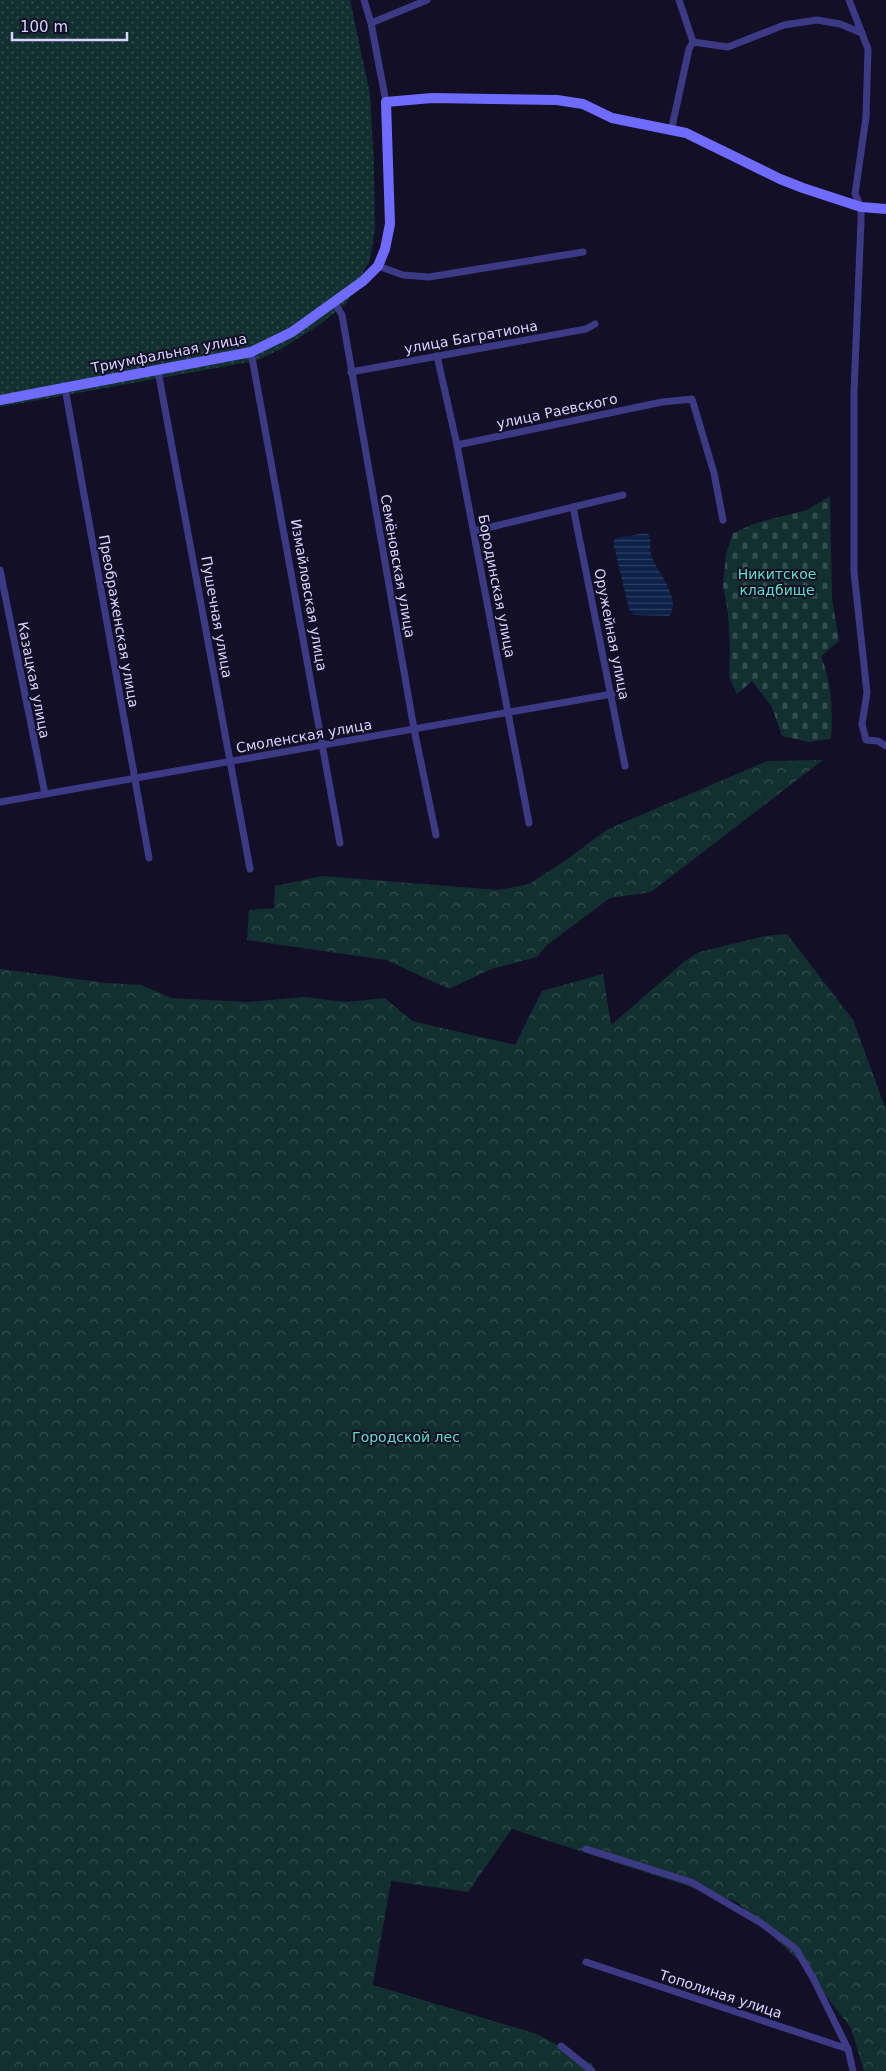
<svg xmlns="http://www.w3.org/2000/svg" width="886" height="2071" font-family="'DejaVu Sans',sans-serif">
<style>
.grass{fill:url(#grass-dots)}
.forest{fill:url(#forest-crowns)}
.cemetery{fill:url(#cemetery-stones)}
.water{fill:url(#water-rules)}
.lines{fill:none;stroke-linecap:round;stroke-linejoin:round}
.street{stroke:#3d3a85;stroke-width:7}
.secondary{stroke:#6f6bff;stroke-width:10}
.labels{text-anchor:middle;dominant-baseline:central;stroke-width:4;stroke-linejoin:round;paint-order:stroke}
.street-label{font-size:14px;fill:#d9d4ff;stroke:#130f26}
.park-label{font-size:14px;fill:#5fe0c0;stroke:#130f26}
</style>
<defs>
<pattern id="grass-dots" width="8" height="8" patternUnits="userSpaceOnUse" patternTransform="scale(1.25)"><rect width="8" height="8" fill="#12302f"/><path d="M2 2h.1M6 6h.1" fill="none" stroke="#344d4e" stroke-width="1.8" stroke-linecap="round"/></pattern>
<pattern id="forest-crowns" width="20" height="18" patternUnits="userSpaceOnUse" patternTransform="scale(1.25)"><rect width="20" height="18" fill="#12302f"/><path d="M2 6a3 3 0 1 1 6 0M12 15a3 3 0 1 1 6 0" fill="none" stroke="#344d4e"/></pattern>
<pattern id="cemetery-stones" width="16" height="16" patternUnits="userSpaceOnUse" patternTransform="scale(1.25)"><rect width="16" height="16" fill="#12302f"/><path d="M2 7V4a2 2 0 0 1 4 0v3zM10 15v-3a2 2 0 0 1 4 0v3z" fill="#344d4e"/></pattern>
<pattern id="water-rules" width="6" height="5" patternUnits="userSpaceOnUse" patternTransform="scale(1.25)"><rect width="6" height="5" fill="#0c2248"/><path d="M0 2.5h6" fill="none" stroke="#2f4163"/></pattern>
</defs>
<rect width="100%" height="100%" fill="#130f26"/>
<path class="grass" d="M0,0H350L370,94L374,168L375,229L370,260L346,304L316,327L281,349L255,361L0,407Z"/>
<g class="forest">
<path d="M823,760L651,892L610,898L547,945L537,957L491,969L449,989L386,960L247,940L249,910L274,908L275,886L322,876L499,890L529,884L566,860L608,829L767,761Z"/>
<path d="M787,934L853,1020L886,1110V2071H864L851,2028L799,1961L737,1902L512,1829L468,1892L391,1881L373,1985L537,2034L592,2064L594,2071H0V969L107,983L141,985L172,998L248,1002L304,997L346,1002L385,998L412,1021L515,1045L542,991L603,974L611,1025L685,961L699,952L765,936Z"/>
</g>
<path class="cemetery" d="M830,496L832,599L839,641L821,656C832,684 833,710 831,739L809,742L782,736L772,707L752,681L737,694L729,677L730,649L728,613L723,585L726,554L733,533L756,523L807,510Z"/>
<path class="water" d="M646,533L650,536C651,543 649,550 652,557C657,572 683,600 669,616L634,615L629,609L613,542L616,538Z"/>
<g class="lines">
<g class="street">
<path d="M364,0L371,23L386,102"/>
<path d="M849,0L868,49L866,117L855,194L861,207V221L854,392V572L867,693L862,724L866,740L878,741L886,746"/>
<path d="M371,23L427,0"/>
<path d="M693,42L728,47L784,25L817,20L840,24L862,33"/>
<path d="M671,131L689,49L693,42L679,0"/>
<path d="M378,266L403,275L429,277L583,252"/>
<path d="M334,302L342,315L414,729L436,835"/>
<path d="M251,352L340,843"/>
<path d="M437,356L457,445L529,823"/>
<path d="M158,371L250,869"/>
<path d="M351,372L586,329L595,324"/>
<path d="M65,388L149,858"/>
<path d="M457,445L662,402L692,399L714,473L723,520"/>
<path d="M573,507L625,766"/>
<path d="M474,531L623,495"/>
<path d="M0,570L45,794"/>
<path d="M0,802L612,694"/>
<path d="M586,1849L691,1882L761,1923L796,1949L813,1978L848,2049L853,2071"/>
<path d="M586,1962L848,2049"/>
<path d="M561,2046L592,2071"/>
</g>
<path class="secondary" d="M0,400L251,352L292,332L363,281L378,266L385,249L390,224L386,102L432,98L493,99L557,100L583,104L612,118L686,133L780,179L803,188L861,207L886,209"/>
</g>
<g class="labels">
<g class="street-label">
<text transform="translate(471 337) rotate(-10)">улица Багратиона</text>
<text transform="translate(169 353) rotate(-11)">Триумфальная улица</text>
<text transform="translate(557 411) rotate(-12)">улица Раевского</text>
<text transform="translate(398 566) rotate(80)">Семёновская улица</text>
<text transform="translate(497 586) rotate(79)">Бородинская улица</text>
<text transform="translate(309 595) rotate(80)">Измайловская улица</text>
<text transform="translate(217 617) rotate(80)">Пушечная улица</text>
<text transform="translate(119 621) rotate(80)">Преображенская улица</text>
<text transform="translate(612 634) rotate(79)">Оружейная улица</text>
<text transform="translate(34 680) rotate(79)">Казацкая улица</text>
<text transform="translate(304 736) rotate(-10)">Смоленская улица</text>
<text transform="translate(721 1994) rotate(18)">Тополиная улица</text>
</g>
<g class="park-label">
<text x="777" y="574">Никитское<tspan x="777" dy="16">кладбище</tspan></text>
<text x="406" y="1437">Городской лес</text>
</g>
</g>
<path d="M12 32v8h115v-8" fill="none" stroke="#d9d4ff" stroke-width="2.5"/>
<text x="20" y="32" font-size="15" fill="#d9d4ff" stroke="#130f26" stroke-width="4" paint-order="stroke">100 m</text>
</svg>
